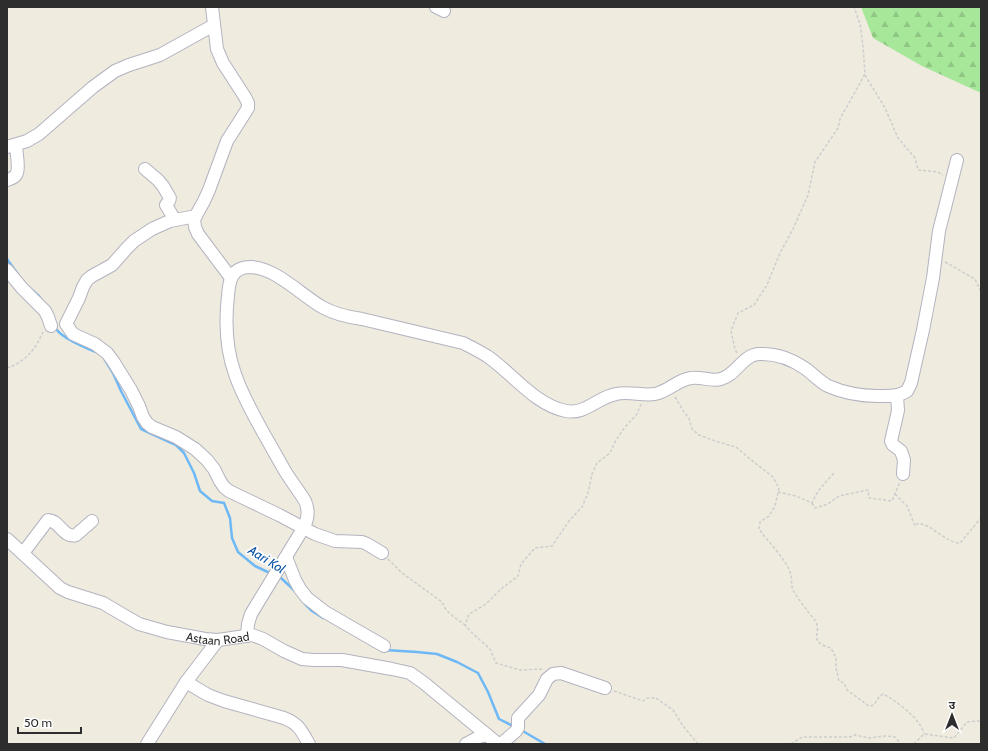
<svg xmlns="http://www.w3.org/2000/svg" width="988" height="751" font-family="Cabin,'Noto Sans Devanagari',sans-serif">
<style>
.forest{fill:url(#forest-firs)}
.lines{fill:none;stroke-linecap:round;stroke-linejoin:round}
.stream{stroke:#6eb9f5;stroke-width:2.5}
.minor-casing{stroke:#b3b3c1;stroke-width:14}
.path{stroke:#cdcdcd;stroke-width:1.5;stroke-dasharray:3 2;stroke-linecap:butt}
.minor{stroke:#fff;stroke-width:12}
.labels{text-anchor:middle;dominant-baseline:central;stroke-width:3.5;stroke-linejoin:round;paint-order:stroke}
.street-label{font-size:12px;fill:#2d2d2d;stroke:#fff}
.water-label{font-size:13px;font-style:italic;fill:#0753a7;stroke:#fff}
</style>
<defs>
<pattern id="forest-firs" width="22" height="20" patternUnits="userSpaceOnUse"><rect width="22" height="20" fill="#a6e799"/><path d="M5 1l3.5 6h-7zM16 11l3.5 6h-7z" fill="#8fc684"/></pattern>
</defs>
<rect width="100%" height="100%" fill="#efebdf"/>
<path class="forest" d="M861,7H981V93L922,66L873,38Z"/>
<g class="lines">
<g class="stream">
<path d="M7,259L19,276"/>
<path d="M32,290L39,296L41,300"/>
<path d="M55,327C59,337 86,348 96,352"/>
<path d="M105,360L113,373L121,391L141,429L176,445L184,453L194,473L200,491L212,501L224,503L230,518L232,538L238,552L255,566L272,574"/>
<path d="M278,577L281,578L296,592"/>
<path d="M305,604L312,611L323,618"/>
<path d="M385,650L417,652L437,654L457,662L478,673L488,692L499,719L515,727"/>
<path d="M521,730L545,744"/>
</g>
<defs>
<g id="minor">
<path d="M212,7L217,49L223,63L245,97L248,103V108L227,141L209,190L204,201L194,219L195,227L198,234L231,278"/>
<path d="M436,7L444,11"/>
<path d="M7,147L27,141L39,134L93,87L115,71L129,65L160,55L214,25"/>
<path d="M145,169L158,180L163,186L170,198L169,201L166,205L175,220"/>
<path d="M7,180C10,179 14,178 16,175C20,169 16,152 16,145"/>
<path d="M196,216L170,221L152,229L134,241L127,248L112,265L92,276L87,280L83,287L79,298L66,324L73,334L95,344L107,353L113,361L131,390L139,406L143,417L147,423L152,427L176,437L195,449L207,460L214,469L220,481L224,487L229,491L279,515L315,534L335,541L362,542L367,544L382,553"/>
<path d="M7,270L22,288L45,311L48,317L51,326"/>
<path d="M897,396L898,410L897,415L891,441L893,445L901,451L904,460L903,474"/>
<path id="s1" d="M7,539L60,588L68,592L103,603L113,609L139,624L167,632L205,639L218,640L252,635L263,639L284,651L302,659L314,660H342L392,669L410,673L424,683L498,744"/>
<path d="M23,553L48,520C59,520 64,539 76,535L92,521"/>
<path d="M286,557L295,580L300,589L307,598L325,612L384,646"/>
<path d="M247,636L248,624L251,614L304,527C308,519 309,510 305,501C299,491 291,481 285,471C278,459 271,446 264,434C253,414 242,395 235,374C226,349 225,322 228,296C229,281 231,267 251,267C276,268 301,295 322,307C334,314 348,317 362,319L463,343C471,347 479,351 487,356C512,373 535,405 566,411C585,415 598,397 616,394C629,391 642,396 655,394C669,391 677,380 691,378C701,376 711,382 721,379C736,375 742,356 758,354C775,353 792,359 806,369C813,374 820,382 828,386C844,393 860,396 878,396C888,396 898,397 907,391L911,383L923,330L933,278L939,231L957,160"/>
<path d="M186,682L208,695L224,701L284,718C299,724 301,730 309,744"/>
<path d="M147,744L186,682L218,640"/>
<path d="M466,744L479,737L487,735"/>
<path d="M501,744L516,731L518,728V718L539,695L547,679L553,674L561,673L605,688"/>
</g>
</defs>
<use href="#minor" class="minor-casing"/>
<g class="path">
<path d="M865,75L885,108L898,138L915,158L918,170L938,172L943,175"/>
<path d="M945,262L975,279L981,292"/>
<path d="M737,353L735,349L731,331L738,313L754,305L767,285L780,253L793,229L808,195L815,162L838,128L840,119L865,74L863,46L860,24L854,7"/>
<path d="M7,368C20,364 30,355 37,344C39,340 41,336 43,332"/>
<path d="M675,397L684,412L689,418L692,429L699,435L718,442L736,447L750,459L773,477L779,488L775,506L769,516L760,522L759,529C768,542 787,560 791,575C792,579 791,585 793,590C797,597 802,604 807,610C809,614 813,617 815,620C823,634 806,641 831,648L836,658V668L839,681L844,683L847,690L869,706L874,705L879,697L883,694C894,699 914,715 920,725C922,727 923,731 924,734"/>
<path d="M778,492L796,496L812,503C817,490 826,482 835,472"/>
<path d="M895,494L907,506L915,526C917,524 917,523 920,524C931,524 946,543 960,543L981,518"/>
<path d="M812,503L815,508L828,504L839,496L863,491L868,490L869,498L892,501L900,482"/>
<path d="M388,559L402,573L442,602L446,610L454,617L465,625"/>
<path d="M542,669L520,670L496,663L490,649L470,631L465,625L469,614L486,604L501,589L518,576L521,564L535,548L552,546L569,521L582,507L588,493L592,474L597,463L610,453L616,440L625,427L637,414L641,404"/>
<path d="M614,691L643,701L647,698H656L673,710L683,726L698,744"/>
<path d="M791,744L802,737H850L855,735L869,738L885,736L895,737L901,744"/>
<path d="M914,744L924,734L954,738L967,722L978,721L981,722"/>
</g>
<use href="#minor" class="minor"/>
</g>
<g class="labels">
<g class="street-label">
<text stroke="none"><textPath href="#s1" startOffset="240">Astaan Road</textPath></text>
</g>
<g class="water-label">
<text transform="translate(267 559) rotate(32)">Aari Kol</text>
</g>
</g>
<rect width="988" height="751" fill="none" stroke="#2d2d2d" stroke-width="16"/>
<g transform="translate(952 715)" stroke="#ffffff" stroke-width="3" paint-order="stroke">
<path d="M0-3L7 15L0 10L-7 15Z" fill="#2d2d2d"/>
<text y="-6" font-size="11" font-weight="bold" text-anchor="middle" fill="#2d2d2d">उ</text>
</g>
<path d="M18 727v6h63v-6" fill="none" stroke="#2d2d2d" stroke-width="2"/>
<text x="24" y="727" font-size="12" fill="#2d2d2d" stroke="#ffffff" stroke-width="3" paint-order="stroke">50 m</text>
</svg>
